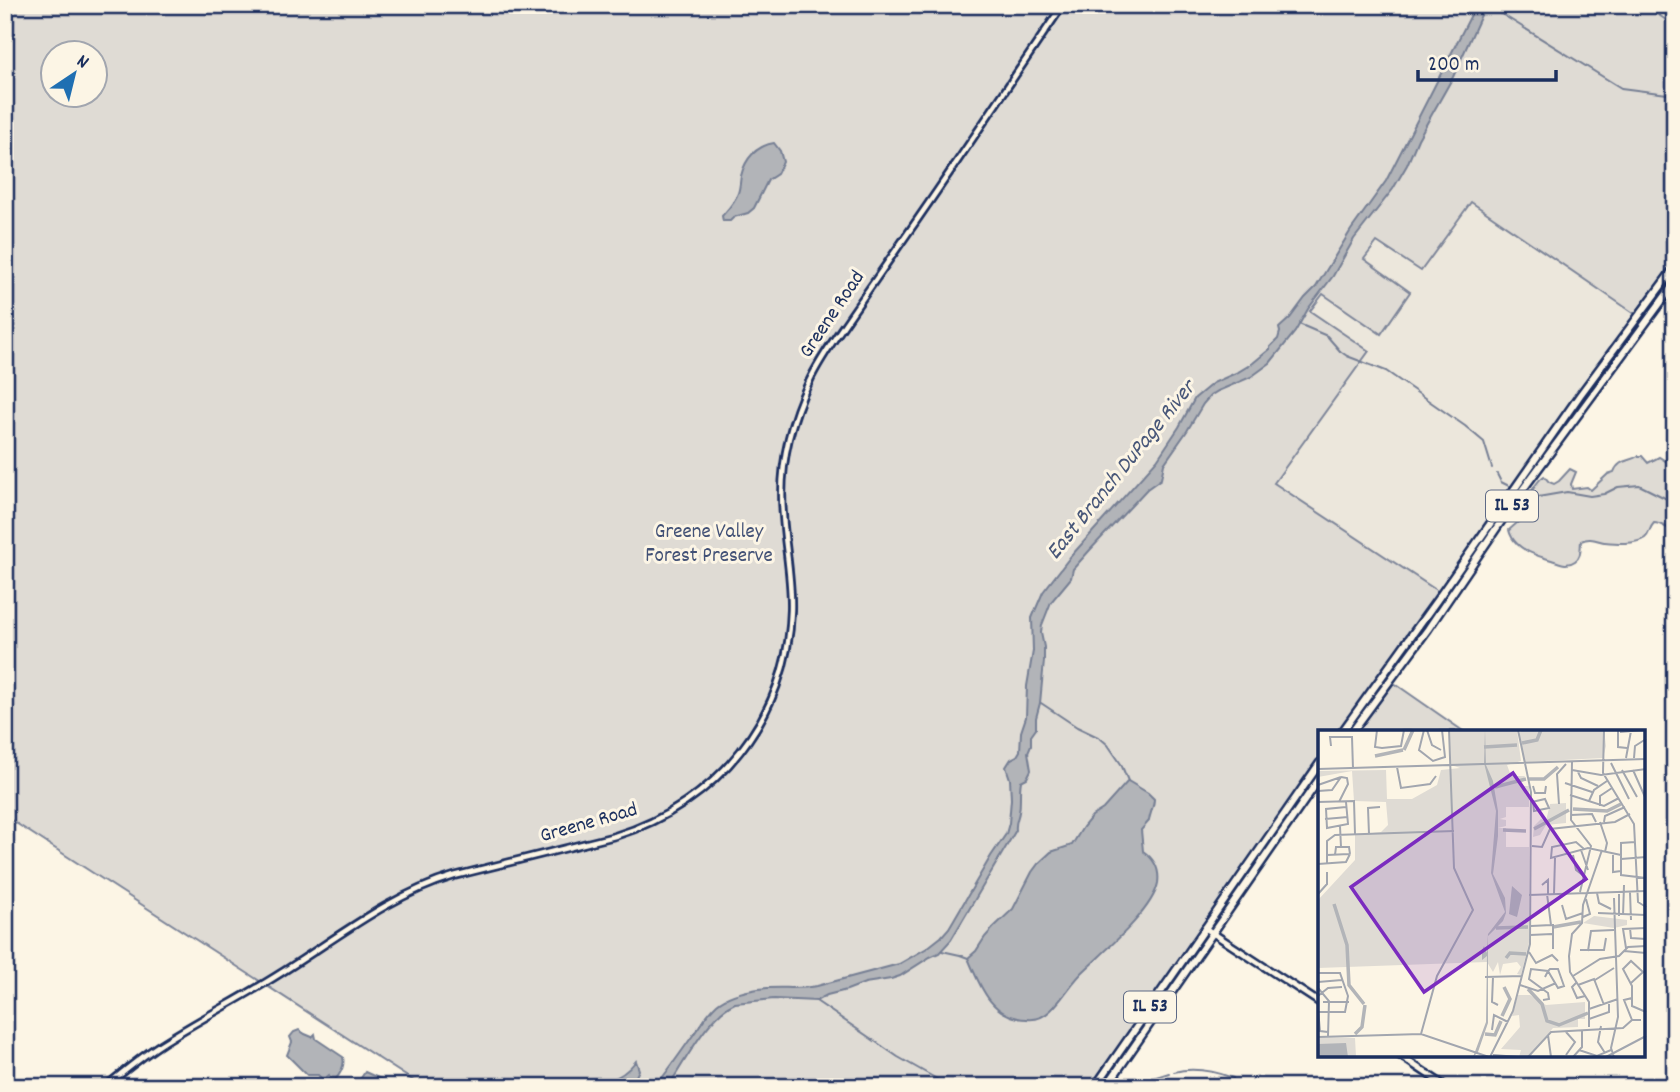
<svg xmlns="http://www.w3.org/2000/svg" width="1680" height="1092" font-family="Dekko,sans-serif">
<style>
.built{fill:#ece7dc}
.green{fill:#dfdbd4;stroke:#7d8599;stroke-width:2;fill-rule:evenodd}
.water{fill:#b2b4b8;stroke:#767f94;stroke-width:2}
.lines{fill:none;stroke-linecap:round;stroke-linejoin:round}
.stream{stroke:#767f94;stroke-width:2}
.tertiary-casing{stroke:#1b2f5e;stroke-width:10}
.secondary-casing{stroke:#1b2f5e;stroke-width:10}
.primary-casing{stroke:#1b2f5e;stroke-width:11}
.tertiary{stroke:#fcf5e5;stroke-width:4.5}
.secondary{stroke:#fcf5e5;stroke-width:5}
.primary{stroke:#fcf5e5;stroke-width:6}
.labels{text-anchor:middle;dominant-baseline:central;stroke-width:6;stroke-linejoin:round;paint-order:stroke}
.shield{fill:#fcf5e5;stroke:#5e6a86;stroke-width:2}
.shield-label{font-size:19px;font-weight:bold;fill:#1b2f5e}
.street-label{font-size:21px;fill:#1b2f5e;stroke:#fcf5e5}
.park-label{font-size:21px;fill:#425176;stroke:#fcf5e5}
.water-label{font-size:23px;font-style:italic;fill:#485779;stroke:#fcf5e5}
.inset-river{fill:none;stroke:#b2b4b8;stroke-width:3.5}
.inset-road{fill:none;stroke:#a2a6af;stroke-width:2}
.view{fill:#7b2cbf;fill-opacity:0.15;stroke:#7b2cbf;stroke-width:3.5}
.inset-edge{fill:none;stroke:#1b2f5e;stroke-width:3.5}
</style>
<rect width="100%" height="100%" fill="#fcf5e5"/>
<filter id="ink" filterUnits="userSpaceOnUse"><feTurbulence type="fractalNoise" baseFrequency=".0143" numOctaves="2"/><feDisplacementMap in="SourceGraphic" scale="14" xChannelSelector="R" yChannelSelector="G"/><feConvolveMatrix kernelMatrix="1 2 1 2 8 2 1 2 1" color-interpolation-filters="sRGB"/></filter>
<g filter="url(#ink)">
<path class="built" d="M1471,202L1635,314L1439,592L1274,483L1369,351L1310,312L1323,294L1410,291L1364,259L1376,242L1421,271Z"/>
<g class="green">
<path d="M5,5H1655L1653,11L1675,26V112L1667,124L1675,129V260L1635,314L1471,202L1421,271L1377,242L1364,259L1410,292L1381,334L1323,294L1310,311L1369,351L1274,483L1439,592L1341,731L1320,732L1319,762L1091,1087H423L5,816ZM52,52H94V94H52Z"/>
<path d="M1638,456H1642L1648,463L1659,457L1667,462L1671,470L1670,476L1675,497V530C1667,530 1662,523 1654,523C1649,528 1650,534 1645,538C1635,545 1615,543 1604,542C1595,540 1590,537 1581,541C1580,549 1582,556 1575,561C1565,568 1558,561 1548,559C1533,555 1513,547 1509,530L1528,513L1527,498C1533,491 1536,481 1544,476L1549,482L1554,484L1559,481L1570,469L1576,472L1571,484L1572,489L1587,487L1591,490L1608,474L1614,472C1619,459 1629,462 1638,456Z"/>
<path d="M1394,683L1463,731H1357Z"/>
</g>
<g class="water">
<path d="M1476,5H1488L1481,15L1453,77L1418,139L1407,165L1393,189L1354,239L1333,276L1308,309L1295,332L1270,363L1251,377L1218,391L1210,396L1203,404L1187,431L1164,464L1161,479L1147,489L1090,550L1073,569L1071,578L1051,602L1042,625L1041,633L1044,647V661L1040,703L1036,718V729L1031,736V745L1028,752L1031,770L1027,778L1021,781C1019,791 1021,802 1019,812C1018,819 1015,822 1016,830L951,940L939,953L930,957L900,976L891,979L865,983L847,990L827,995L816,1001L774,999L735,1003C709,1014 684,1063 668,1087H655C668,1071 679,1055 691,1038C699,1027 707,1013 717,1004C728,995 745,991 758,989C778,986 797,990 817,986L899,964L927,948L941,937L949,928L991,856L1006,834L1009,823L1011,799L1010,779L1006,767L1011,759L1017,756L1020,751L1021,732L1026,717L1027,686L1033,651L1032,618L1043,592L1071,556L1157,460L1179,427L1195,398L1213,383L1238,372L1253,363L1270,349V347L1278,339L1280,332L1279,328L1290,318L1305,298L1316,287L1351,230L1386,181Z"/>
<path d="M774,143L780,151L783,162L777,174L768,180L754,208L748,213L734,217L730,221H723L722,216C728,209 735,202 738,193C740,188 740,181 741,176C745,159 756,146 774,143Z"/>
<path d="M1128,781L1148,793L1154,799C1154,807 1150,812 1149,821L1141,830L1143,851C1153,858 1160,869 1158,883C1153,910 1106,950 1086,969C1072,981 1064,998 1051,1010C1044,1017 1036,1020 1027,1019C991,1018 980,986 968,958L976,951L985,937L994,927L1013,909L1032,872L1038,864L1051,852L1072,845L1083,827L1092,816L1103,809Z"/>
<path d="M299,1030L305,1034L312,1037L315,1034L316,1039L343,1057C346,1069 337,1079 328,1087L326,1084L330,1077L329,1075L323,1080L318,1075H307L287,1055L292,1042L290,1037L294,1032Z"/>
<path d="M636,1061L639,1070L631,1087H603L607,1081C618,1078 629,1070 636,1061Z"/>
<path d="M365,1072L398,1087H355Z"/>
</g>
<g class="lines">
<g class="stream">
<path d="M1487,5L1621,88L1675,95"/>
<path d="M1299,324L1327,336L1340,351"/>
<path d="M1340,351L1347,356L1386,371L1465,426L1484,442L1492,468"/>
<path d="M1497,474L1501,482L1511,487"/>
<path d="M1524,495L1538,497L1567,492L1590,496L1604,494L1618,487L1639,485L1675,503"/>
<path d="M1041,703L1077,727L1100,738L1108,745L1121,764L1128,781"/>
<path d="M942,951L960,955L968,958"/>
<path d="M816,1001L898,1057L951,1087"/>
<path d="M1174,1072C1194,1067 1214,1071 1233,1078L1236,1087"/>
<path d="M1135,1087L1147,1080L1169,1073"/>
</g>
<defs>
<path id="tertiary" d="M105,1087C123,1072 141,1057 161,1044C200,1019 242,998 281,973C337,938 390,895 454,876L615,836C717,805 788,717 791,610C792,578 785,547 783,515C779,469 789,424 809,382C820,358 836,337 851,315C870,288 889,260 908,233C961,157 1011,81 1063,5"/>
<g id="secondary">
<path d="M1205,928L1320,1003"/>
<path d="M1399,1055L1447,1087"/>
</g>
<g id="primary">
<path d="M1342,732L1437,600L1580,395L1675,267"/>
<path d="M1352,732L1428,629L1521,492L1675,283"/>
<path d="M1095,1087L1320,763"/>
<path d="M1106,1087L1320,778"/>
</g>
</defs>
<use href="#tertiary" class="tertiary-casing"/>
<use href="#secondary" class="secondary-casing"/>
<use href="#primary" class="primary-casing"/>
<use href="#tertiary" class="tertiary"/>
<use href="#secondary" class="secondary"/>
<use href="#primary" class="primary"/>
</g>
</g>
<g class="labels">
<g class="shield">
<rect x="1486" y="490.5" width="52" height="31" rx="5"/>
<rect x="1124" y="991.5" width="52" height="31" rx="5"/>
</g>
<g class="shield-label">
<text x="1512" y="506">IL 53</text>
<text x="1150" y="1007">IL 53</text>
</g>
<g class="street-label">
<text transform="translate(833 315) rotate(-56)">Greene Road</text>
<text transform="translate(589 824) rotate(-16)">Greene Road</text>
</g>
<g class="park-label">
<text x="709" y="533">Greene Valley<tspan x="709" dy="24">Forest Preserve</tspan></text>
</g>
<g class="water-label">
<text transform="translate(1122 471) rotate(-51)">East Branch DuPage River</text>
</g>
</g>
<g transform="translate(1318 730)">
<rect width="327" height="327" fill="#fcf5e5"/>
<path d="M131,0H199L203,31L189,35L193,46H207L202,56H211V77H188V87L182,89L188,90V96L180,98H188V117H211V213L203,245L199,244L203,237L199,232L185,234L182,245L180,232L175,242L169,232L0,238V170L37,130V105L63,102L70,95L68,72L36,71L34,41L0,47V41L68,40L69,69H94L119,55L123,40L142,38L133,35ZM205,0H286L288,16L285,28L206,32L201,3ZM248,73V93L228,95L222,105L215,107L216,96L223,89L228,91L232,74ZM276,186L309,190V195L296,198L265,193ZM200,265H212L228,275L267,272V289H260V297L235,298L210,327H201L203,320L183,319L202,297L201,285L194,286ZM0,307L37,308L38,327H0Z" fill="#dfdbd4"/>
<path d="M167,0L168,35L175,51L180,81V106L175,144L187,168L188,183L185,191L170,206V293L160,322L155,327L168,292L169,226L164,230V220L166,216L169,223L170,204L187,182L173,143L178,81L166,33ZM194,156L204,165L199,187L191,184ZM28,313L30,327H0V314Z" fill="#b2b4b8"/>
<path class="inset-river" d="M204,13L219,10L223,0M166,17L199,15M86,20L95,0M57,26L85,20M211,49H226L240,37M177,57L208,49M255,79L289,81L303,74M216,99L251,80M185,100L208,101M16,174L29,215L31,255L46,274M235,197L263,192M178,198L210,197M188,228L192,223L208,224M210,259L224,274L229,291L241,295L270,283M184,286L192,269L186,257M37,304L44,297L47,275M167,304L177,305L183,291"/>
<path class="inset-road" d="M59,0L57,17L64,18L83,16L86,0M106,0L101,20L115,31L127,27L124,0M109,0L114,15L123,20M286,0L285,43L316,94L320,172L328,177M300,0V17L309,18M302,2L326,0M13,16L12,7H34L35,39M308,28L313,1M316,28L317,16L328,9M254,32L253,90L273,116L262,162M293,33L311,69M79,37L83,58L112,54L118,46M0,39L328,29M254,40L283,45L328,39M304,40L319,67M315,40L327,67M260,42L263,48L280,56M247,53L274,62M0,55L23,47M215,56L217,63H227L228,56M0,61L14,60L23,47M252,65L286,76L301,68M271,71L276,60L289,51M0,72L36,71L37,104M21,72L30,54L29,48L23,47M28,72L30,94L9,98L8,79L28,77M214,72L227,69L231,78L216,81L215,72M241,74L239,44L248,34M282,76V66L294,58M253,85L274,84L278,92M7,89L30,87M282,92L289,113L287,122M286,92L287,86L307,77M22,96L23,117M51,104L50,78L62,77M317,112L303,113V145L328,148M214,116L224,117L232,99L297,92L312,84M266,119L258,112L234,117L233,128L270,118L303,125M263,120L270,140M9,125L31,124M17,125L18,117H31L32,124M255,125L258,140L267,147M295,125V142L303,141M303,129L328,127M9,133V111L17,105L136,101M0,134L28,132L32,124M224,155L230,150V164M312,162L313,190M279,163L281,173L293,179M0,164L9,154V142M236,164L237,128M301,164V186M211,165L328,161M296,168L300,287L293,318L296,327M244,175L248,189L265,183M280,183L328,185M305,186L306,155M265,187L272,184L268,169M235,194V219M213,196L233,195L229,164M312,198L313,208L328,209M212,205L234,204M308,218L305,199L328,198M262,220H286L288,208M270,221L273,201L296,200M306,221L328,223M211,222L218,233L234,225L240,231M0,243H22L30,266L27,282H1M255,246L282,229L301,226L310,217L328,216M167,247L204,246M175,247L174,272L180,275M277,250L296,238M0,252L24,250M259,252L254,257L259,268L267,266M313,253L325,242L313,231L305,239L314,256V276L328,282M202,255L220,261L238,253M260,255L276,249L286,275M0,258L11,271L10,306M0,266L10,258L24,257M314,268L306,270L314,290M225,270L231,269L230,263L211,249L213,239L230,241L240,258L246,256L240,239H232L230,241L227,247M5,272H31M0,279L2,301L10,302M271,279L300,269M271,289L291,282V274M283,296L280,312L287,323M271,297V272L252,242L251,226L254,204L264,193L265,175L284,120M174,300L176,285L190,292M248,302L257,312L248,325M103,304L119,246L155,180L136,138L131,0M230,305L233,327M0,307L103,304L171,327M261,320L279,326L293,320M175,325L201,327M172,327L195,281L212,214L213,62L200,0M210,327L233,302L305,298L314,290H323M255,327L264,317V301M288,327L328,306"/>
<path class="view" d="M195,43L268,149L106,262L33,157Z"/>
<rect width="327" height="327" class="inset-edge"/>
</g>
<rect width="1680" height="1092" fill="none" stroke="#fcf5e5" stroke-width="28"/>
<rect x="14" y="14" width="1652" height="1064" fill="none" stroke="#1b2f5e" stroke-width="2.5" filter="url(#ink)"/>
<g transform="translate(74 74) rotate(35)"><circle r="33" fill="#fcf5e5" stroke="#a2a6af" stroke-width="2"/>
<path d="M0-5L12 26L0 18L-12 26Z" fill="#1f6fb2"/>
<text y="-10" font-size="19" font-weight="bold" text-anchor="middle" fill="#1b2f5e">N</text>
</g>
<path d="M1418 70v10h138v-10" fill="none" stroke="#1b2f5e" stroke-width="3.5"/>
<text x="1428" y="70" font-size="21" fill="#1b2f5e" stroke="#fcf5e5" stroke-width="5" paint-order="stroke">200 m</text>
</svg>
